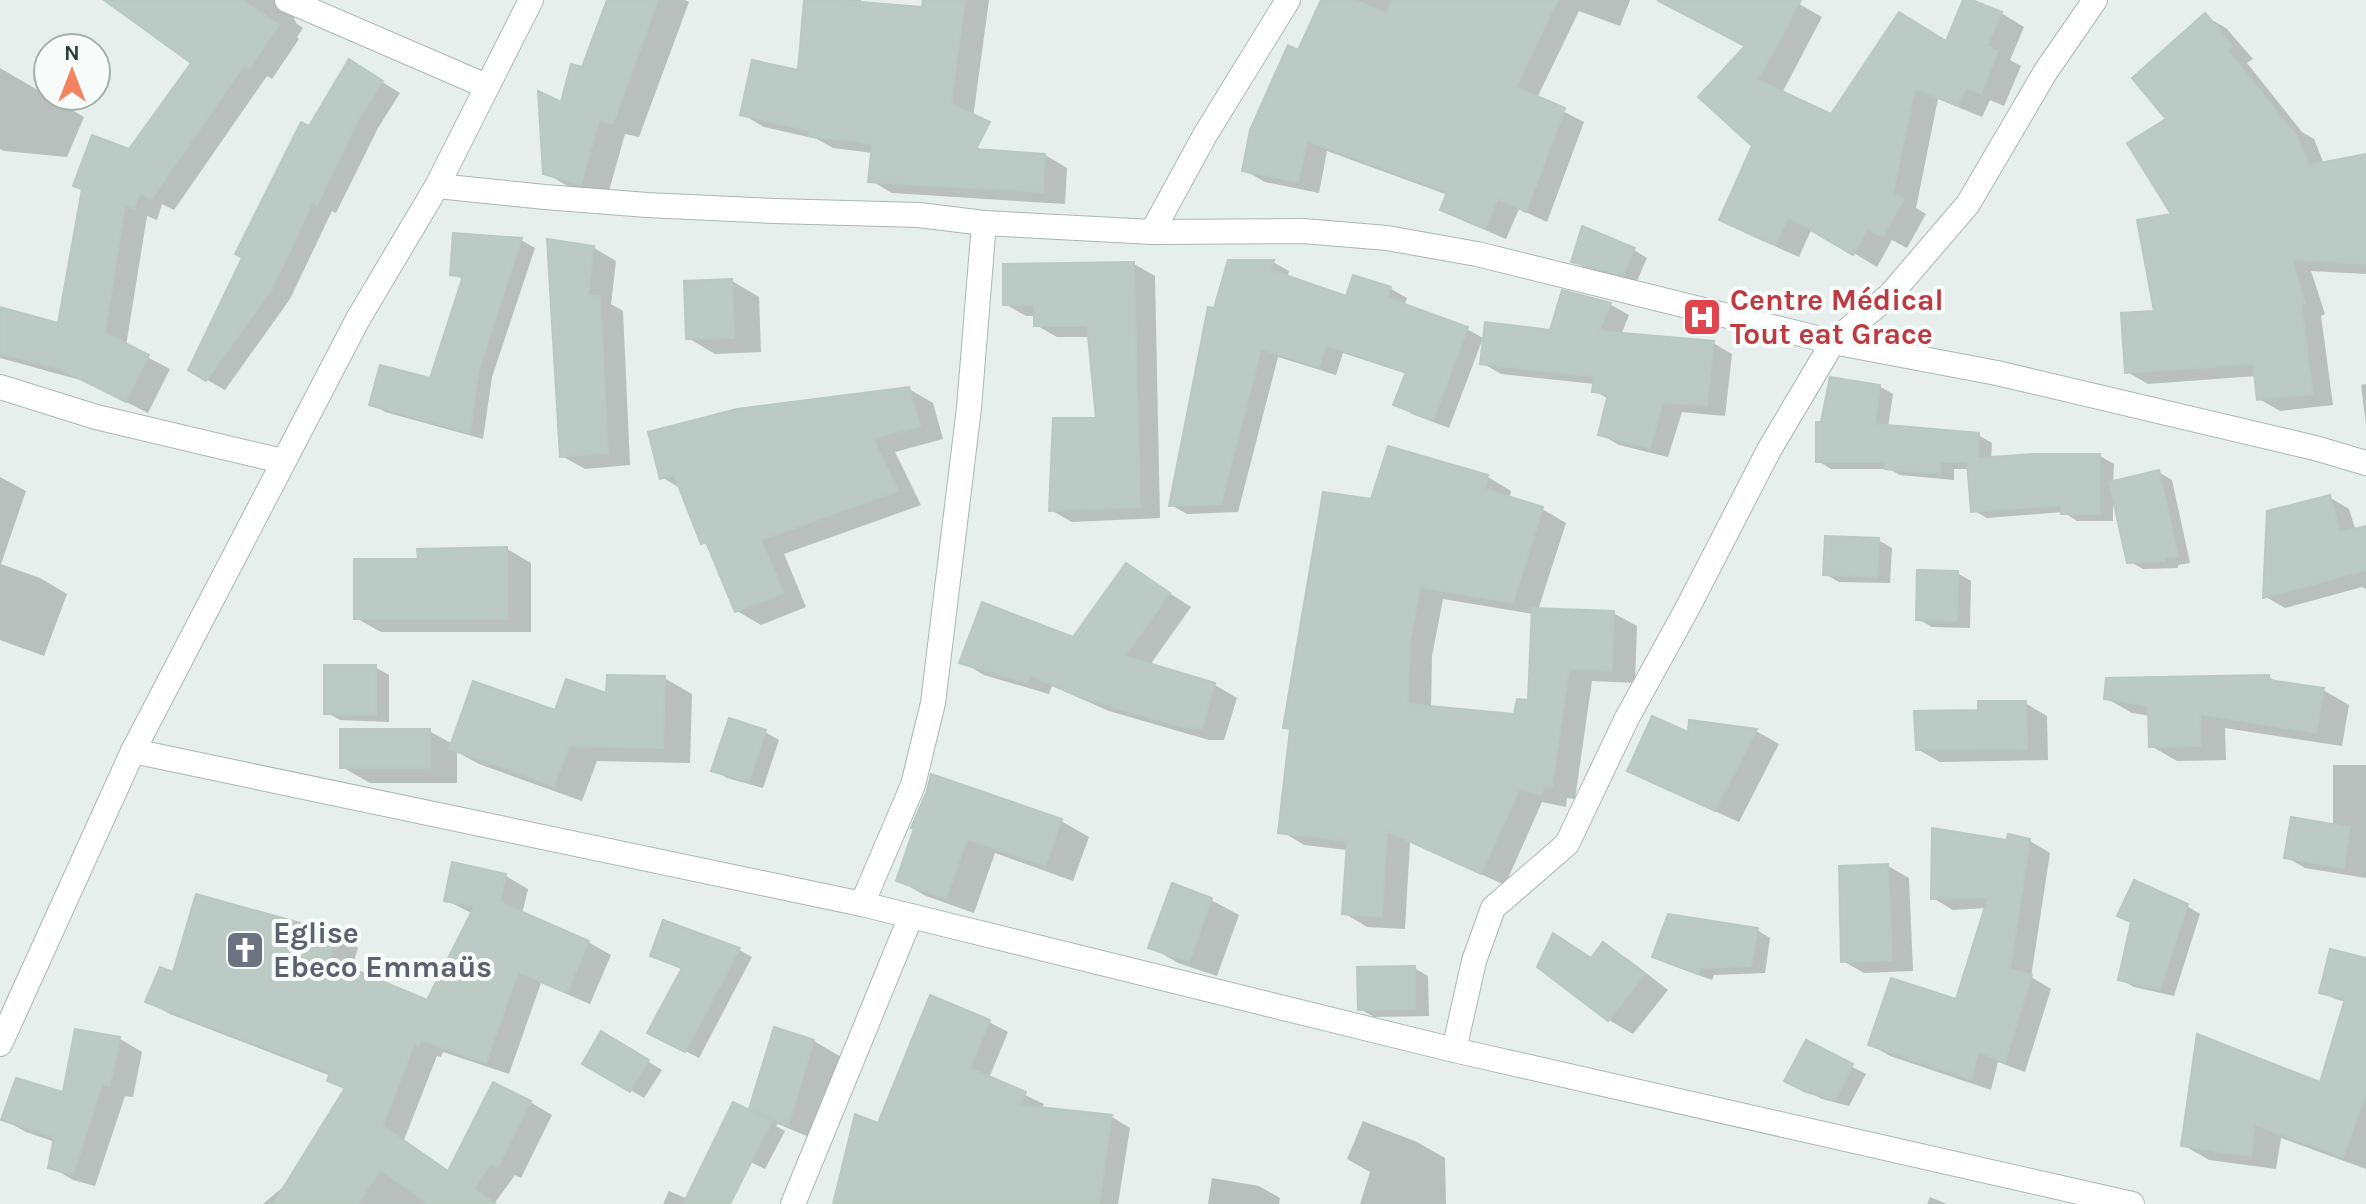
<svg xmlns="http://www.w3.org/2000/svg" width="2366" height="1204" font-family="Karla,sans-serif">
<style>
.shadow{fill:#0003;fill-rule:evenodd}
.building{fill:#bbcac4;stroke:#b8c9c2;stroke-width:2}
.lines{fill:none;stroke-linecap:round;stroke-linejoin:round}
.minor-casing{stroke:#a8b8b2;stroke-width:26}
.tertiary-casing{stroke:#a8b8b2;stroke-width:26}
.minor{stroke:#fff;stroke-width:24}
.tertiary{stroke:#fff;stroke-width:24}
.labels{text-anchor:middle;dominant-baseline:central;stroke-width:8;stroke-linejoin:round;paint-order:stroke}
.health-label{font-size:30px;font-weight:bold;fill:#be3a42;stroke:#f7fbf9;text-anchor:start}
.worship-label{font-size:30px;font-weight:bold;fill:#5b616d;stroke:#f7fbf9;text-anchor:start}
</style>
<rect width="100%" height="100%" fill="#e6efeb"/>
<g class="shadow">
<path d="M126,0H303L293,15L296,23L303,28L297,37L299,39L272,79L267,76L174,210L162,204L157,220L147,216L126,346L170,369L148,413L84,381L0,358V309L60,325L130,152L194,62Z"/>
<path d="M610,0H685L689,2L639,137L625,134L607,198L571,188L545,173L563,105L583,70Z"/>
<path d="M806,0H861V4L923,9L925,0H989L973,118L977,147L985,152L1045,155L1067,168L1065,204L892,193L870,180L873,153L833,148L817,139L764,127L742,114L800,72Z"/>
<path d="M1323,0H1630L1620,26L1579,11L1537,98L1584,122L1547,222L1519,209L1506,239L1462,220L1442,209L1448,195L1327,151L1319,193L1265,182L1244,170Z"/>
<path d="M1691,0H1792L1822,17L1782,93L1832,116L1947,43L1965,0L2001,13L2024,27L2010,60L2021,66L2004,106L1990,100L1982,117L1938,99L1916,208L1926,214L1907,248L1892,240L1877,267L1812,228L1799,257L1745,233L1722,220L1754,145L1747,47Z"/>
<path d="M2205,16L2226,28L2253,59L2247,63L2302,132L2314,139L2324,164L2366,156V274L2311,271L2325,314L2321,316L2333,405L2280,411L2259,399L2256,376L2148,384L2127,372L2156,312L2175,216L2169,119Z"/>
<path d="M0,68L84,117L67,157L4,151L0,149Z"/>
<path d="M368,73L400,93L378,128L336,213L332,211L290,299L225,390L190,370L309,128Z"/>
<path d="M521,240L535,248L492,377L483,439L385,412L372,404L431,381L464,280L452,274Z"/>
<path d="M594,248L616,261L611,304L623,311L630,465L585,469L562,456Z"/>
<path d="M1634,250L1647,258L1637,281L1587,269L1573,261Z"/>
<path d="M1273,262L1289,271L1287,278L1347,299L1354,277L1391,289L1407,298L1404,306L1467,329L1483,338L1449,428L1412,414L1395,404L1407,374L1343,353L1336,375L1278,357L1238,512L1187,514L1171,505L1216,310Z"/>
<path d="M1134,264L1155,276L1160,518L1072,522L1051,510L1098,420L1090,337H1057L1036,325V316H1026L1005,304Z"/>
<path d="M732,281L759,297L761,352L715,354L688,338Z"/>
<path d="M1564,293L1611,305L1629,315L1621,335L1713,343L1732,354L1725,416L1682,412L1668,457L1619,445L1600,434L1609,399L1594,391L1595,384L1501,374L1482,363L1551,333Z"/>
<path d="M2366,384V425L2361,385Z"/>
<path d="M1879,386L1893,394L1888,427L1978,435L1992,443L1991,459L2100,456L2114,464L2113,483L2158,472L2172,480L2190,563L2178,565V568L2143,569L2129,561L2113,499V521H2077L2063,512L1987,518L1973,510L1970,469H1954V480L1900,475L1889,469H1831L1818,461Z"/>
<path d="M909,389L933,403L943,439L895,452L921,505L784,554L806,607L761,625L737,611L711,547L702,542L681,489L662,477Z"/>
<path d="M1389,449L1488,477L1511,491L1509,499L1542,509L1566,523L1538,610L1613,613L1637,626L1635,683L1592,681L1575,799L1567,798L1566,807L1542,802L1505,885L1410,842L1405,929L1367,927L1344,913L1348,850L1304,845L1281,831L1292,731L1285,727L1373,502ZM1443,599L1533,614L1530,703L1516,717L1431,708L1432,656Z"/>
<path d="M0,477L26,491L1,564L40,578L67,594L44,656L0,640Z"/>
<path d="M2329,497L2349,509L2356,531L2366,528V589L2362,587L2285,608L2266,597Z"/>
<path d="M1878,540L1892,548L1890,583L1839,582L1825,574Z"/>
<path d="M507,549L531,563V632H381L356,618L420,561Z"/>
<path d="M1126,565L1191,607L1150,665L1215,685L1237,698L1224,740H1209L1109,711L1052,686L1049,694L984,675L962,662L1074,639Z"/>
<path d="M1957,573L1971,581L1970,628L1932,627L1918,619Z"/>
<path d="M375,667L389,675V722L340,720L326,712Z"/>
<path d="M2269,677L2278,683L2323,690L2349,705L2342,746L2225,728L2226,760L2177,761L2151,746V716L2132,713L2106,698Z"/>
<path d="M664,678L692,694L690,763L597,761L582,801L479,764L457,752V783H370L342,767L429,731L453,744Z"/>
<path d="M2025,703L2047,716L2048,760L1940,762L1917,749L1980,712Z"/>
<path d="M730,720L765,732L779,740L763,788L727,778L714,770Z"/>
<path d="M1691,722L1756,731L1779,744L1739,822L1652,783L1630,770L1689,735Z"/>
<path d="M2333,765H2366V878L2305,868L2286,857L2333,826Z"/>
<path d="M1061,821L1089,837L1073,881L995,853L974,913L926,896L898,880L916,828Z"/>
<path d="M2009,836L2030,841L2050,853L2031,977L2051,989L2025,1072L1998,1062L1991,1090L1890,1056L1870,1044L1957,1002L1986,908L1953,910L1933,898L2007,842Z"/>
<path d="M1888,866L1909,878L1913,971L1864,973L1843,961Z"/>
<path d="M506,876L528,889L522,914L588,942L611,955L590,1004L541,983L509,1074L443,1052L441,1057L437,1056L404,1140L450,1172L530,1102L552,1115L521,1178L515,1175L494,1204H263L290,1181L346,1090L329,1080L331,1076L170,1014L148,1002L174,975L335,935L358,948L351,971L428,1003L473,914L446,900Z"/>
<path d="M1211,900L1239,915L1217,976L1178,963L1151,947Z"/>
<path d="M2187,906L2200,914L2174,996L2134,987L2120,979L2133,923Z"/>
<path d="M664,923L739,950L752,957L699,1058L664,1040L683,970L652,955Z"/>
<path d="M1757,930L1770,938L1765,973L1714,975L1712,980L1668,964L1655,956Z"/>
<path d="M1604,945L1628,959L1668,990L1633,1034L1609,1020L1540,966L1592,959Z"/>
<path d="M2366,960V1007L2335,999L2321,992Z"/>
<path d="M1414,968L1428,976L1429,1016L1374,1017L1360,1009Z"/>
<path d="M931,998L989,1022L1008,1032L989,1078L1044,1104L1041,1109L1112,1117L1130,1128L1118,1204H835L879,1126Z"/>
<path d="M2366,1032V1169L2281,1138L2276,1169L2209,1160L2183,1145L2321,1084Z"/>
<path d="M602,1034L662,1070L644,1098L585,1063Z"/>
<path d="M120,1039L142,1052L133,1097L125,1096L95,1186L73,1180L51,1167L55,1142L26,1132L4,1120L64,1095Z"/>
<path d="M814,1041L841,1057L816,1140L778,1124L776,1126L785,1131L765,1169L728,1151L766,1121L768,1118L751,1108Z"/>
<path d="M1806,1043L1866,1074L1849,1106L1822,1099L1787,1080Z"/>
<path d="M1363,1121L1417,1142L1445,1158L1446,1204H1360L1370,1172L1347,1159Z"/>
<path d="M1212,1178L1259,1186L1280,1198L1279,1204H1208Z"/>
<path d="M669,1191L699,1204H663Z"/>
<path d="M1930,1197L1947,1204H1927Z"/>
</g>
<g class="building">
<path d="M104,0H242L279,25L250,68L245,64L151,200L140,193L134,209L125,205L105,333L149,355L126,402L60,369L0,353V307L58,323L82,189L73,186L92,135L129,149L191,63Z"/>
<path d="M607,0H658L613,124L599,120L581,185L543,174L538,91L561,102L571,64L582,67Z"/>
<path d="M804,0H836L922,7L923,0H965L951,104L990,122L976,149L1045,154L1043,192L868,182L872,144L808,136L809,131L740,115L752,60L798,70Z"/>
<path d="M1321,0H1355L1387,14L1391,0H1558L1516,87L1565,108L1526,212L1498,199L1485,229L1440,210L1447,192L1307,141L1298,182L1242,171L1250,130L1288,45L1298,50Z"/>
<path d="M1657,0H1801L1758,80L1831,114L1899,12L1946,41L1963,0H1972L2002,12L1987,46L1998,51L1981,94L1966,88L1958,106L1915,88L1893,193L1904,199L1883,237L1868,229L1853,255L1788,217L1775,245L1719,220L1752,146L1698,97L1745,46Z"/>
<path d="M2205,13L2233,46L2228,51L2298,138L2309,165L2366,154V264L2292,260L2305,303L2301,304L2313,394L2257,400L2253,364L2125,373L2121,313L2154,311L2137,220L2171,214L2127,143L2166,119L2132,78Z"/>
<path d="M349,59L383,81L360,117L317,205L313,202L272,289L206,381L188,370L242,258L235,254L301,122L309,126Z"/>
<path d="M1582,226L1635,248L1623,275L1571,262Z"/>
<path d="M453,233L522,238L479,369L470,433L369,405L380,365L430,378L463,276L450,275Z"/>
<path d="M547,239L594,246L588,296H600L608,453L560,457Z"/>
<path d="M1228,260H1274L1271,270L1346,296L1353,275L1391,287L1388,298L1468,327L1433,420L1393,405L1406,372L1326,345L1319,367L1261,349L1221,504L1169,506L1208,307L1214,308Z"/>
<path d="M1134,262L1140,507L1049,511L1053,418H1096L1087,326H1034V305H1003V264Z"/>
<path d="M732,279L734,338L686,339L684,281Z"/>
<path d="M1562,290L1611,303L1599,331L1714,341L1707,406L1663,402L1650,448L1598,435L1608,394L1592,392L1594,377L1480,364L1485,322L1550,330Z"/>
<path d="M1830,377L1880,385L1875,424L1979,433L1978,458L2033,454H2100V514H2061V505L1971,512L1967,462H1941L1940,474L1885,469V462H1816V422H1821Z"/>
<path d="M909,387L920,426L873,438L898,491L761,540L784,593L735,612L706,542L701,544L674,475L660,479L648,432L737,409Z"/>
<path d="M1388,446L1488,475L1485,489L1543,507L1513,603L1420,587L1410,642L1408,704L1514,714L1517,699L1528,700L1532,608L1614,611L1612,671L1569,669L1552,787L1544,786L1542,795L1519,790L1481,874L1387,831L1382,917L1342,914L1347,841L1278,833L1290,729L1283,728L1323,492L1371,499Z"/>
<path d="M2159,470L2178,556L2165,558V561L2127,563L2109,482Z"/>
<path d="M2330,495L2340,532L2366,526V570L2263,598L2267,511Z"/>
<path d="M1825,536L1879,538L1877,577L1823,575Z"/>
<path d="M507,547V619H354V559H418L417,549Z"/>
<path d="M1126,563L1170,593L1125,656L1215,683L1202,728H1185L1085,699L1030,675L1027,683L959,663L982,602L1073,637Z"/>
<path d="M1917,570L1958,571L1957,621L1916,620Z"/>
<path d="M324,665H376V715L324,714Z"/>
<path d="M607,675L665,676L663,748L569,746L554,786L449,749L473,681L555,710L566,679L606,693Z"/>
<path d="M2269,675V680L2324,688L2316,733L2200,714L2201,746L2149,747L2148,706L2104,699L2106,678Z"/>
<path d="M1978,701H2026L2027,749L1916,750L1914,711L1978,710Z"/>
<path d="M1652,716L1688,732L1689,720L1757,729L1715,811L1627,771Z"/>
<path d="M729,718L766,730L749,782L711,771Z"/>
<rect x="340" y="729" width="90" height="39"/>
<path d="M931,774L1062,819L1045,866L967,839L946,899L896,881L914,828H911L927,791Z"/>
<path d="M2291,817L2350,827L2344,868L2284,858Z"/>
<path d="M1932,828L2006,840L2008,834L2030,839L2010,969L2032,975L2005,1062L1978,1052L1971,1080L1868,1045L1891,978L1956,999L1988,897L1931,899Z"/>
<path d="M452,862L506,874L500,902L589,941L567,993L518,972L486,1063L421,1040L418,1046L414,1044L383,1126L448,1171L493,1082L531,1101L498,1167L491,1163L474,1189L496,1204H429L380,1170L358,1204H273L345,1088L327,1081L330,1073L145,1002L160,967L173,972L196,894L336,933L329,959L427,1000L474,907L444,901Z"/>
<path d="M1888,864L1892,960L1841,962L1839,866Z"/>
<path d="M2134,880L2188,904L2160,990L2118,980L2131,922L2117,916Z"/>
<path d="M1172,883L1212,898L1189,962L1148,948Z"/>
<path d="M1668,914L1758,928L1751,966L1700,968L1698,974L1652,957Z"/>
<path d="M663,920L740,948L685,1052L647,1033L682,968L650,956Z"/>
<path d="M1553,933L1591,958L1603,942L1645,974L1608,1021L1537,967Z"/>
<path d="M2330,949L2366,958V1094L2343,1157L2255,1125L2251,1156L2181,1146L2197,1034L2320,1082L2345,999L2319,993Z"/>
<path d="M1415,966V1009L1358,1010L1357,967Z"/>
<path d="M930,995L990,1020L970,1068L1026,1092L1020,1105L1112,1115L1099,1204H833L855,1114L878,1123Z"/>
<path d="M774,1027L814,1040L788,1126L749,1109Z"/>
<path d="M75,1029L120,1037L110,1086L102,1084L73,1175L48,1168L54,1137L1,1120L16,1078L63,1092Z"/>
<path d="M601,1031L649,1060L630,1092L582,1064Z"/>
<path d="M1806,1040L1853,1064L1835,1100L1806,1092L1784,1081Z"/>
<path d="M733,1102L772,1121L730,1204H683Z"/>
</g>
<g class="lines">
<defs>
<g id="minor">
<path d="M287,0L486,86"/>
<path d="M437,186L545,197L647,205L775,211L919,215L984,223L1152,232L1303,231L1387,238L1477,254L1833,342L1997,373L2315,448L2366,463"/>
<path d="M1152,232L1205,135L1288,0"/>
<path d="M0,387L96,417L282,461"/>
<path d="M133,751L862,904L1454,1050L2132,1204"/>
<path d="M862,904L913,785L933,703L969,408L984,223"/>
<path d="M1454,1050L1474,961L1493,908L1567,844L1627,718L1687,609L1769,450L1833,342L1890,295L1968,204L2046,71L2095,0"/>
<path d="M793,1204L911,916"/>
</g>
<path id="tertiary" d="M0,1044L133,751L358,319L437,186L531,0"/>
</defs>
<use href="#minor" class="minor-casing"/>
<use href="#tertiary" class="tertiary-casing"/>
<use href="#minor" class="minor"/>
<use href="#tertiary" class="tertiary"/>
</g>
<defs>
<symbol id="hospital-square" viewBox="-11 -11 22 22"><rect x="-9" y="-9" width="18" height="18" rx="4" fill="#e0444e" stroke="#f7fbf9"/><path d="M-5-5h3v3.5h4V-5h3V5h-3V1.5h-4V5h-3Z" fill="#fff"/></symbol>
<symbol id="church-square" viewBox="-11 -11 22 22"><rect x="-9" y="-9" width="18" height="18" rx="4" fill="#6b7280" stroke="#f7fbf9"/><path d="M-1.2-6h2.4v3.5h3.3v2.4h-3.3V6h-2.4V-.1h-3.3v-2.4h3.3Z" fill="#fff"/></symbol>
</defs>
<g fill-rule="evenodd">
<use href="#hospital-square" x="1680" y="295" width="44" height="44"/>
<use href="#church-square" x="223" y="928" width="44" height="44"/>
</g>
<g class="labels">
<g class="health-label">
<text x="1730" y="300">Centre Médical<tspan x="1730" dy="34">Tout eat Grace</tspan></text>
</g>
<g class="worship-label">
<text x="273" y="933">Eglise<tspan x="273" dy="34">Ebeco Emmaüs</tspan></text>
</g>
</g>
<g transform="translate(72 72)"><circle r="38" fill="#f7fbf9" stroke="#a3b1ad" stroke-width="2"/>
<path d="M0-6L14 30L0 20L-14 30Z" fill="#f4845f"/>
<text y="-12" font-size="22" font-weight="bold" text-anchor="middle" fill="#24423a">N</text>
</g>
</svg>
